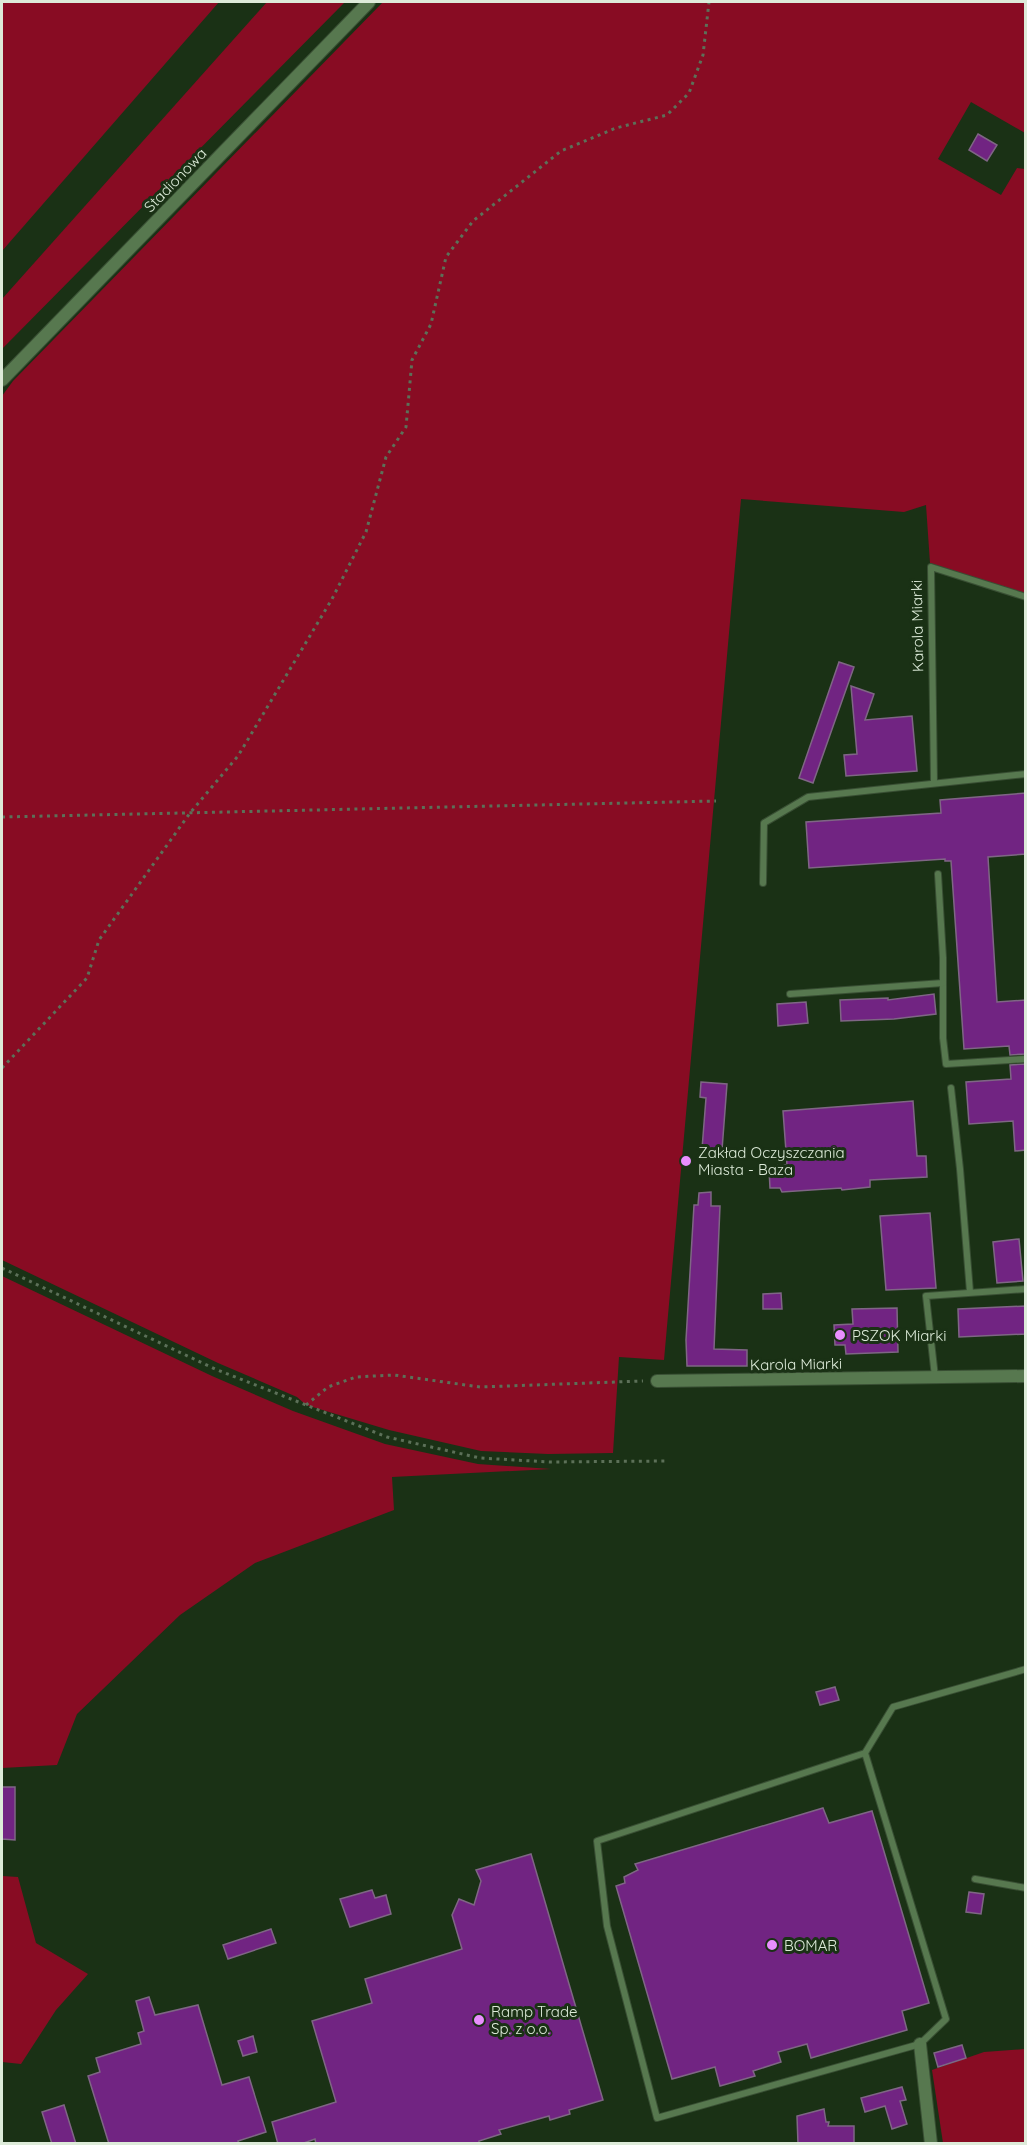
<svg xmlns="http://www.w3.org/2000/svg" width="1027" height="2145" font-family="Quicksand,sans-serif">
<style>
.green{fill:#880c23}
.building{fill:#712482;stroke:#7f6685;stroke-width:1.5}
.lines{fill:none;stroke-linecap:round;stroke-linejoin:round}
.lane-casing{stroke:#394f34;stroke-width:8}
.street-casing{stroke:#394f34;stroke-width:14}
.path{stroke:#5c7058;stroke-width:3;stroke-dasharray:3 4.5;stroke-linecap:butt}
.lane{stroke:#57784f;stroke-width:6}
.street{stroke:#57784f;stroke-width:12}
.poi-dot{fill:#e98efe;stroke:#1a3115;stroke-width:2}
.labels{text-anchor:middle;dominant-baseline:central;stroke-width:6;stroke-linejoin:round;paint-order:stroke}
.street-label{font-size:15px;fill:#ddebd9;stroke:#1a3115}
.poi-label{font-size:15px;fill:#ddebd9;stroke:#1a3115;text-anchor:start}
</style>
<rect width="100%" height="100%" fill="#1a3115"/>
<g class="green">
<path d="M2,2H219L2,251Z"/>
<path d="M267,2H345L2,349V299Z"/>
<path d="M383,2H1025V133L971,102L938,159L1001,195L1017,168L1025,169V594L930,563L926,505L904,512L741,499L664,1360L619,1357L613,1453L548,1454L481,1451L389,1430L306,1405L297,1397L218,1363L2,1260V396L13,381Z"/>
<path d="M2,1276L212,1376L293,1411L385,1444L478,1464L551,1469L392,1477L394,1510L255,1563L180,1615L77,1714L57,1765L2,1768Z"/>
<path d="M2,1876L18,1877L36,1943L88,1974L56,2010L21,2064L2,2062Z"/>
<path d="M1025,2049V2143H943L932,2070L984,2052Z"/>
</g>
<g class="building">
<path d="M978,134L997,145L987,161L969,150Z"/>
<path d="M839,662L854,667L813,783L799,778Z"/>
<path d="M851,686L874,694L865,720L912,716L917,771L846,776L844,755L857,754Z"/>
<path d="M1026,793V854L988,857L997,1002L1026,1000L1025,1054L1010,1055L1009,1046L964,1049L951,861H945V859L809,868L806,822L941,813L940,800Z"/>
<path d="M934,994L936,1014L894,1019L841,1021L840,1000L888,998V1000Z"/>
<path d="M806,1002L808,1023L778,1026L777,1004Z"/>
<path d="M1025,1064L1026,1150L1015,1151L1013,1121L969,1124L966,1082L1011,1079L1010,1065Z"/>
<path d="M701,1082L727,1084L722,1150L702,1149L706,1098L700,1097Z"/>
<path d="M913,1101L917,1156H926L927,1177L870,1180V1187L842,1190L841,1188L782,1192L780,1188H770L769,1169L779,1168L778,1165H787L783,1111Z"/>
<path d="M711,1192V1206H720L714,1349L747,1350V1366H687L686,1340L694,1205H698L699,1193Z"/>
<path d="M930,1213L936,1288L886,1290L880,1216Z"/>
<path d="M1019,1239L1023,1281L997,1283L993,1242Z"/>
<path d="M781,1293L782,1309H763V1294Z"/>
<path d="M1026,1306V1334L959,1337L958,1309Z"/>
<path d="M897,1308L898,1352L846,1354L845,1345H835L834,1325L853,1324L852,1309Z"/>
<path d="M835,1687L839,1700L820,1705L816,1692Z"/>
<path d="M2,1787H15V1840L2,1839Z"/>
<path d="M823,1808L829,1823L872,1811L929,2003L902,2011L907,2030L811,2058L807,2044L778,2052L781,2062L753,2071L755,2076L720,2086L715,2067L672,2079L616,1886L625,1883L624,1877L638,1870L635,1864Z"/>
<path d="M531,1854L603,2100L569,2110L570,2114L550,2120L549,2116L499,2130L501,2134L479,2141V2144H316L315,2139L301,2144H278L272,2122L336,2102L312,2021L372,2003L365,1979L462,1949L452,1915L459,1899L474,1905L481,1881L476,1870Z"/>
<path d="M372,1890L375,1898L386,1895L391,1914L350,1927L340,1899Z"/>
<path d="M969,1892L984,1894L981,1914L966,1912Z"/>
<path d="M271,1929L276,1943L228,1959L223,1945Z"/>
<path d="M149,1997L155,2015L198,2005L222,2085L249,2077L266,2132L238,2141L239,2144H109L88,2076L100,2072L96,2058L141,2044L138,2033L144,2031L136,2001Z"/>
<path d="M253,2036L257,2052L243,2056L238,2041Z"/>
<path d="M962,2045L966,2058L938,2067L934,2053Z"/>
<path d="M902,2087L906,2100L900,2101L907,2124L892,2129L885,2106L865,2112L861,2098Z"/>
<path d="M64,2105L76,2144H52L42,2112Z"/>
<path d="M824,2109L826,2122H829L828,2126H854V2144H798L797,2116Z"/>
</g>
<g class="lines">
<defs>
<g id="lane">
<path d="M934,783L931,567L1026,597"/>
<path d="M938,874L943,958V1038L946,1064L1026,1059"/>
<path d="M763,883L764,823L808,797L1026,774"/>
<path d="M790,994L943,983"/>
<path d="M951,1088L960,1169L970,1292"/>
<path d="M935,1377L926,1296L1026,1289"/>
<path d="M865,1753L597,1841L607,1926L657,2118L920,2044L946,2019L865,1753L893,1707L1026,1669"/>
<path d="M975,1879L1026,1888"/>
</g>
<g id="street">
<path d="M2,380L369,2"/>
<path d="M657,1381L1026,1376"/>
<path d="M920,2044L931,2144"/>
</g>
</defs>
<use href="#lane" class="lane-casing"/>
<use href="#street" class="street-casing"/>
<g class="path">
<path d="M2,817L716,801"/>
<path d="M2,1068L87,978L99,940L190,813L238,756L332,599L366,532L386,457L406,427L412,360L431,324L446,257L473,221L561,151L616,128L667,115L689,93L703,55L709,2"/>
<path d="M2,1268L215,1369L387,1437L480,1458L550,1462L666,1461"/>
<path d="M306,1405L328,1387L356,1377L394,1375L480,1387L643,1381"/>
</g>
<use href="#lane" class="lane"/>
<use href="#street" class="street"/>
</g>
<g class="poi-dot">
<circle cx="686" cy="1161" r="6"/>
<circle cx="840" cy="1335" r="6"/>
<circle cx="772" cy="1945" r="6"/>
<circle cx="479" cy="2020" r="6"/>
</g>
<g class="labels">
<g class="street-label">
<text transform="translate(175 180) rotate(-46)">Stadionowa</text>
<text transform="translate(917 626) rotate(-91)">Karola Miarki</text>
<text transform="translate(796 1364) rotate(-1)">Karola Miarki</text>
</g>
<g class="poi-label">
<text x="698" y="1152">Zakład Oczyszczania<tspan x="698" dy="17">Miasta - Baza</tspan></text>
<text x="852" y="1335">PSZOK Miarki</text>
<text x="784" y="1945">BOMAR</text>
<text x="491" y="2011">Ramp Trade<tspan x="491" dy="17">Sp. z o.o.</tspan></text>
</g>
</g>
<rect width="1027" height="2145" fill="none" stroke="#ddebd9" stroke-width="6"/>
</svg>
